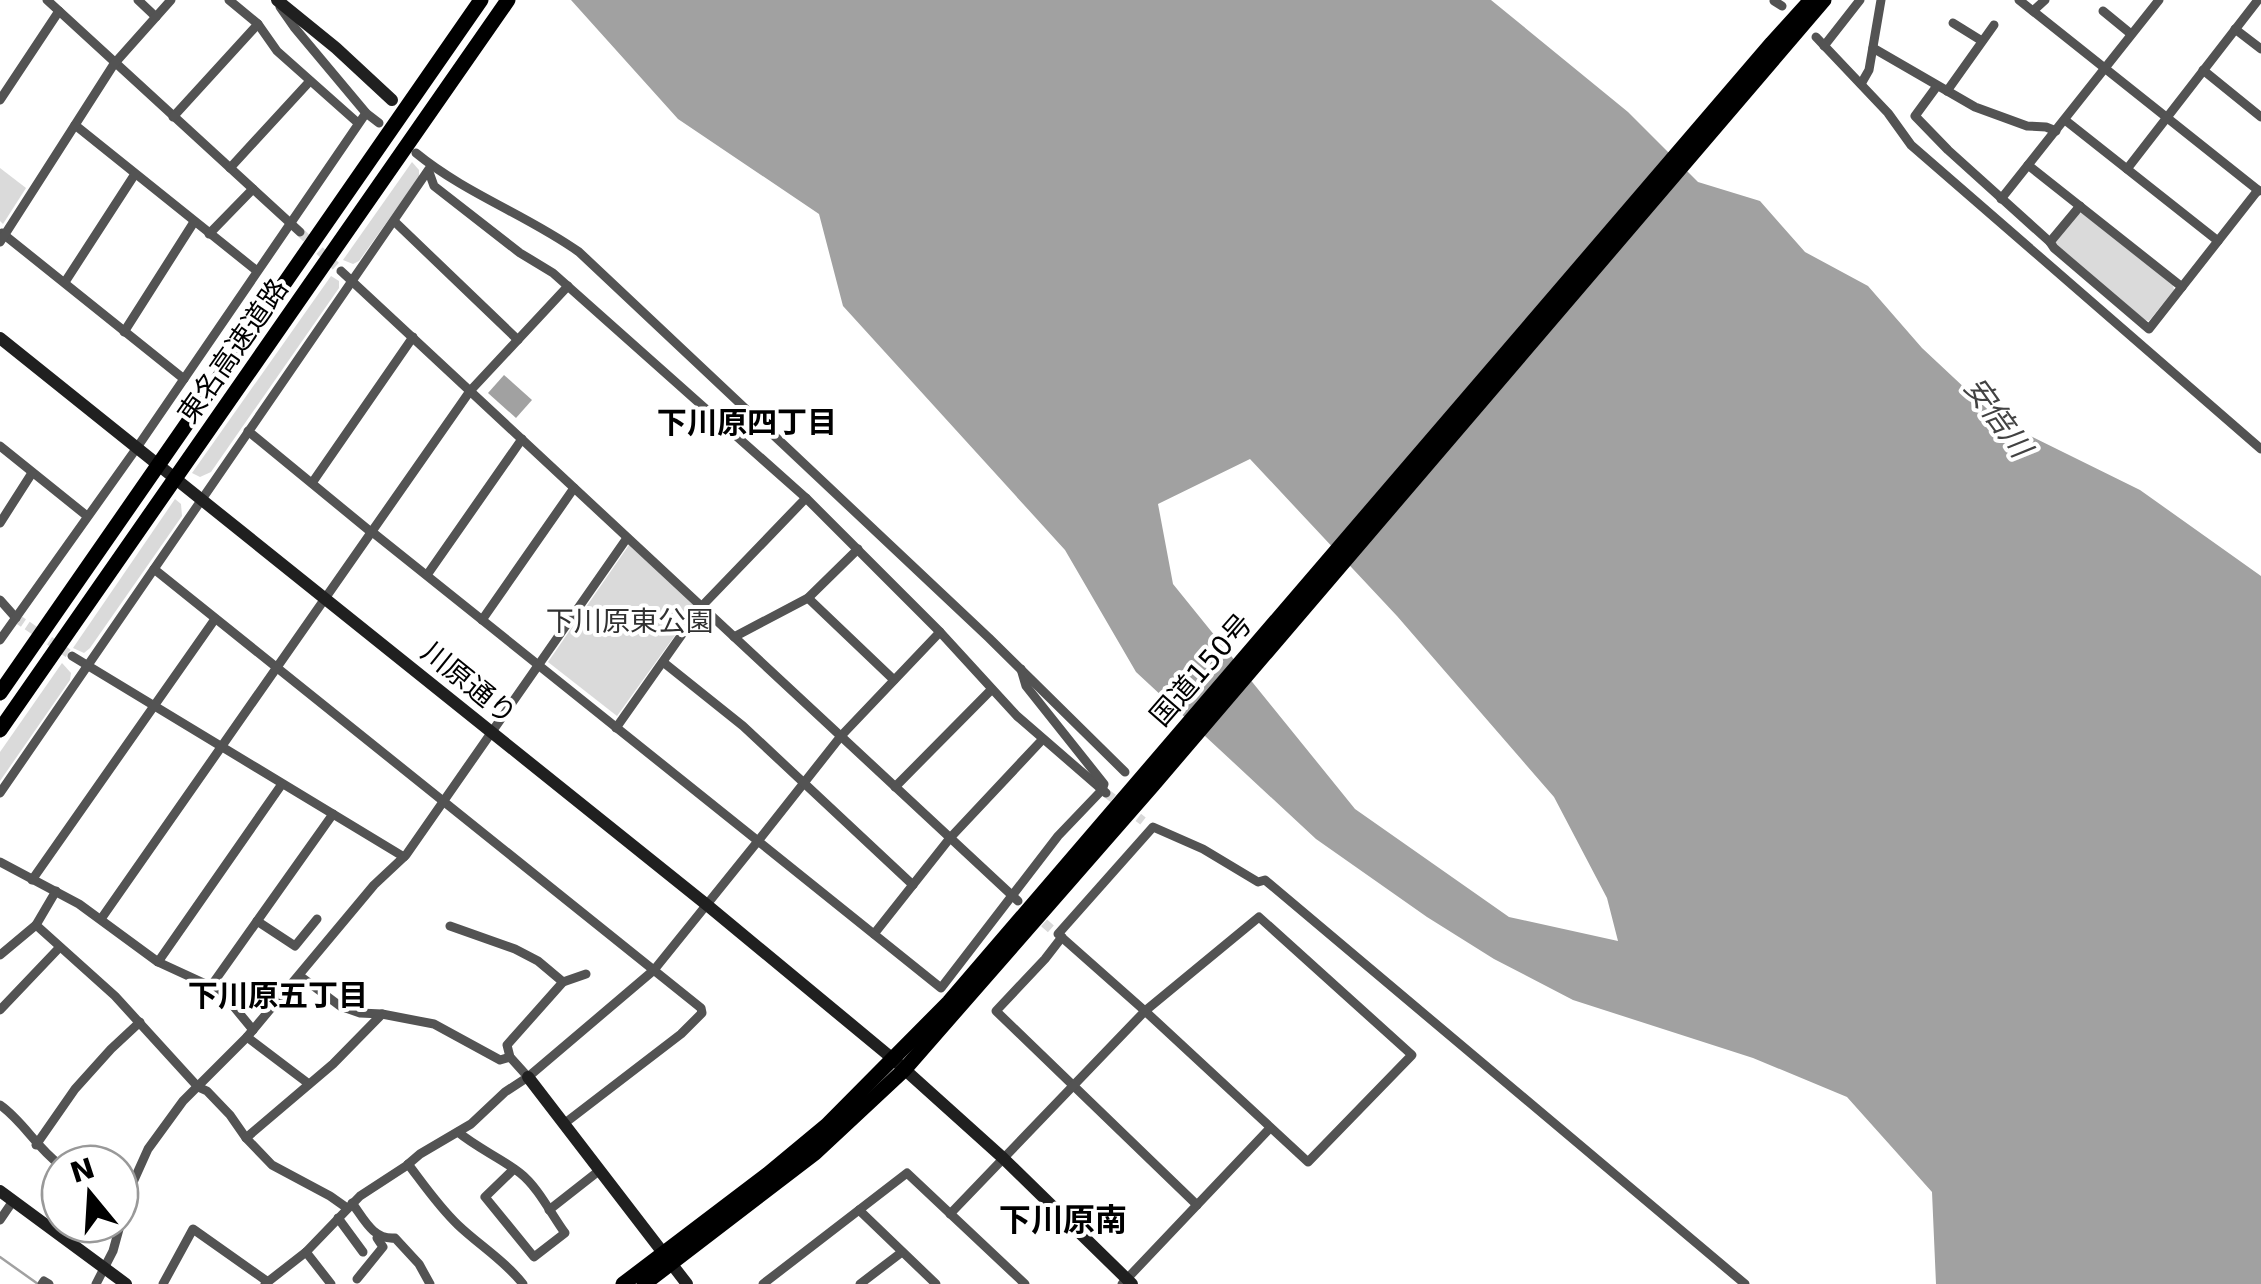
<svg xmlns="http://www.w3.org/2000/svg" width="2261" height="1284" font-family="'DejaVu Sans','Noto Sans JP',sans-serif">
<style>
.green{fill:#dadada}
.water{fill:#a1a1a1;fill-rule:evenodd}
.lines{fill:none;stroke-linecap:round;stroke-linejoin:round}
.stream{stroke:#a1a1a1;stroke-width:2.5}
.street-tunnel{stroke:#d9d9d9;stroke-width:9;stroke-dasharray:9 4.5;stroke-linecap:butt}
.street{stroke:#535353;stroke-width:9}
.secondary{stroke:#202020;stroke-width:12}
.highway{stroke:#000;stroke-width:15}
.labels{text-anchor:middle;dominant-baseline:central;stroke-width:8;stroke-linejoin:round;paint-order:stroke}
.street-label{font-size:28px;fill:#000;stroke:#fff}
.park-label{font-size:28px;fill:#313131;stroke:#fff}
.water-label{font-size:30px;font-style:italic;fill:#424242;stroke:#fff}
.neighbourhood-label{font-size:30px;font-weight:bold;fill:#000;stroke:#fff}
.quarter-label{font-size:32px;font-weight:bold;fill:#000;stroke:#fff}
</style>
<rect width="100%" height="100%" fill="#fff"/>
<g class="green">
<path d="M412,162L419,170V177L359,261L353,264L343,260Z"/>
<path d="M0,168L26,188L3,224L0,221Z"/>
<path d="M2082,213L2173,285L2174,290L2149,321L2145,320L2056,246V241L2077,214Z"/>
<path d="M331,276L339,281V288L211,472L200,477L192,473Z"/>
<path d="M175,499L181,504L182,516L90,648L84,653L73,648Z"/>
<path d="M629,545L693,603L694,609L617,716L548,662Z"/>
<path d="M62,663L71,673L70,680L0,781V752Z"/>
</g>
<g class="water">
<path d="M571,0H1491L1628,112L1698,182L1760,201L1805,252L1868,286L1922,348L2000,421L2140,490L2261,576V1284H1936L1932,1192L1847,1097L1753,1058L1573,1000L1494,959L1427,917L1316,839L1136,672L1065,550L843,306L819,214L678,119ZM1250,459L1397,616L1554,797L1607,898L1618,941L1509,917L1355,809L1173,584L1158,504Z"/>
<path d="M504,375L532,400L516,418L488,393Z"/>
</g>
<g class="lines">
<path class="stream" d="M0,1257L38,1284"/>
<g class="street-tunnel">
<path d="M300,232L341,271"/>
<path d="M16,618L72,656"/>
<path d="M1106,793L1143,821"/>
<path d="M1034,914L1051,929"/>
</g>
<g class="street">
<path d="M47,0L300,232"/>
<path d="M138,0L156,17"/>
<path d="M229,0L258,24L277,51L358,123"/>
<path d="M2019,0L2259,191"/>
<path d="M1774,1L1782,6"/>
<path d="M280,7L294,27L366,113L379,123"/>
<path d="M2033,11L2045,0"/>
<path d="M2103,11L2131,34"/>
<path d="M1953,23L1982,41"/>
<path d="M2235,29L2261,49"/>
<path d="M1816,37L1888,113L1911,145L2261,449"/>
<path d="M1824,46L1860,0"/>
<path d="M1873,48L1975,107L2027,126L2046,127L2056,131"/>
<path d="M2203,70L2261,117"/>
<path d="M1861,84L1869,70L1881,0"/>
<path d="M1937,86L1915,116L1948,150L2050,242L2054,248L2149,329L2258,190"/>
<path d="M1947,91L1994,25"/>
<path d="M0,100L59,11"/>
<path d="M173,117L258,24"/>
<path d="M2065,120L2218,241"/>
<path d="M75,125L257,271"/>
<path d="M416,153C466,194 527,215 579,252L989,638L1125,772"/>
<path d="M2028,165L2182,287"/>
<path d="M230,168L310,81"/>
<path d="M2127,169L2258,0"/>
<path d="M429,172L434,186L520,253L553,273L806,498L940,632L1017,716L1106,793"/>
<path d="M2001,199L2159,0"/>
<path d="M394,221L518,340"/>
<path d="M2,233L184,379"/>
<path d="M209,234L253,189"/>
<path d="M0,242L114,64L171,0"/>
<path d="M2050,242L2080,206"/>
<path d="M341,271L1018,901"/>
<path d="M65,282L135,174"/>
<path d="M124,332L194,222"/>
<path d="M248,431L371,532"/>
<path d="M0,446L87,516"/>
<path d="M312,483L413,337"/>
<path d="M0,523L32,473"/>
<path d="M371,531L758,841L841,736L940,632"/>
<path d="M154,569L701,1008L702,1013L681,1034L565,1123"/>
<path d="M427,575L522,439"/>
<path d="M808,598L894,680"/>
<path d="M0,600L16,618"/>
<path d="M482,620L574,488"/>
<path d="M734,637L808,598L858,549"/>
<path d="M0,640L136,449L366,113"/>
<path d="M72,656L404,857"/>
<path d="M663,662L743,726L913,885"/>
<path d="M616,728L702,606L806,498"/>
<path d="M895,787L991,690"/>
<path d="M0,793L429,169"/>
<path d="M0,862L79,904L158,962L221,991L253,1030"/>
<path d="M32,880L215,619"/>
<path d="M56,891L36,925L115,996L198,1087L207,1091L230,1115L246,1138L272,1165L330,1196L347,1208"/>
<path d="M101,919L470,391L568,286"/>
<path d="M257,921L295,946L317,919"/>
<path d="M450,926L515,949L538,961L563,982"/>
<path d="M874,934L950,838L1042,740"/>
<path d="M1062,937L1045,959L996,1011L1197,1205"/>
<path d="M0,955L36,925"/>
<path d="M158,962L282,784"/>
<path d="M300,976L340,1006L360,1013L382,1014L434,1024L500,1060L510,1057"/>
<path d="M211,986L333,814"/>
<path d="M0,1010L59,948"/>
<path d="M247,1037L309,1084"/>
<path d="M528,1077L510,1057L507,1045L563,982L586,974"/>
<path d="M0,1105C23,1121 36,1147 60,1165"/>
<path d="M458,1132C477,1148 501,1158 520,1173C538,1187 551,1214 565,1233L534,1257L485,1197L514,1169"/>
<path d="M246,1138L333,1064L382,1014"/>
<path d="M36,1145L75,1089L111,1049L140,1022"/>
<path d="M408,1164C424,1185 439,1207 458,1225C479,1245 505,1261 523,1284"/>
<path d="M352,1203C364,1219 373,1240 395,1238L419,1264L430,1284"/>
<path d="M549,1210L600,1170"/>
<path d="M859,1210L936,1284"/>
<path d="M950,1214L1145,1011L1259,917L1412,1055L1308,1162L1145,1011L1058,934L1153,827L1203,849L1258,882L1265,880L1745,1284"/>
<path d="M338,1218L363,1252"/>
<path d="M0,1220L13,1201"/>
<path d="M306,1252L331,1284"/>
<path d="M357,1279L383,1247L377,1238"/>
<path d="M42,1284L44,1281L49,1284"/>
<path d="M96,1284L113,1251L130,1189L148,1149L183,1101L247,1037L374,885L406,855L627,538"/>
<path d="M163,1284L193,1229L268,1282"/>
<path d="M265,1284L306,1252L360,1196L406,1166L420,1154L471,1124L505,1092L528,1077L654,970L758,841L941,988L1058,836L1102,790L1104,784L1026,686L1021,669"/>
<path d="M763,1284L907,1173L1025,1284"/>
<path d="M860,1284L902,1252"/>
<path d="M1122,1284L1270,1128"/>
</g>
<g class="secondary">
<path d="M277,0L336,48L392,100"/>
<path d="M0,338L707,905L893,1059L1003,1158L1132,1284"/>
<path d="M528,1077L687,1284"/>
<path d="M0,1191L126,1284"/>
</g>
<g class="highway">
<path d="M0,693L481,0"/>
<path d="M0,730L508,0"/>
<path d="M623,1284L768,1174L827,1125L949,1002L1772,43L1811,0"/>
<path d="M644,1284L815,1153L904,1070L1153,785L1824,0"/>
</g>
</g>
<g class="labels">
<g class="street-label">
<text transform="translate(233 351) rotate(-55)">東名高速道路</text>
<text transform="translate(1201 670) rotate(-49)">国道150号</text>
<text transform="translate(469 683) rotate(39)">川原通り</text>
</g>
<g class="park-label">
<text x="630" y="621">下川原東公園</text>
</g>
<g class="water-label">
<text transform="translate(1998 417) rotate(54)">安倍川</text>
</g>
<g class="neighbourhood-label">
<text x="747" y="422">下川原四丁目</text>
<text x="278" y="995">下川原五丁目</text>
</g>
<g class="quarter-label">
<text x="1063" y="1220">下川原南</text>
</g>
</g>
<g transform="translate(90 1194) rotate(342)"><circle r="48" fill="#ffffff" stroke="#999999" stroke-width="2.5"/>
<path d="M0-8L18 38L0 25L-18 38Z" fill="#000000"/>
<text y="-15" font-size="28" font-weight="bold" text-anchor="middle" fill="#000000">N</text>
</g>
</svg>
